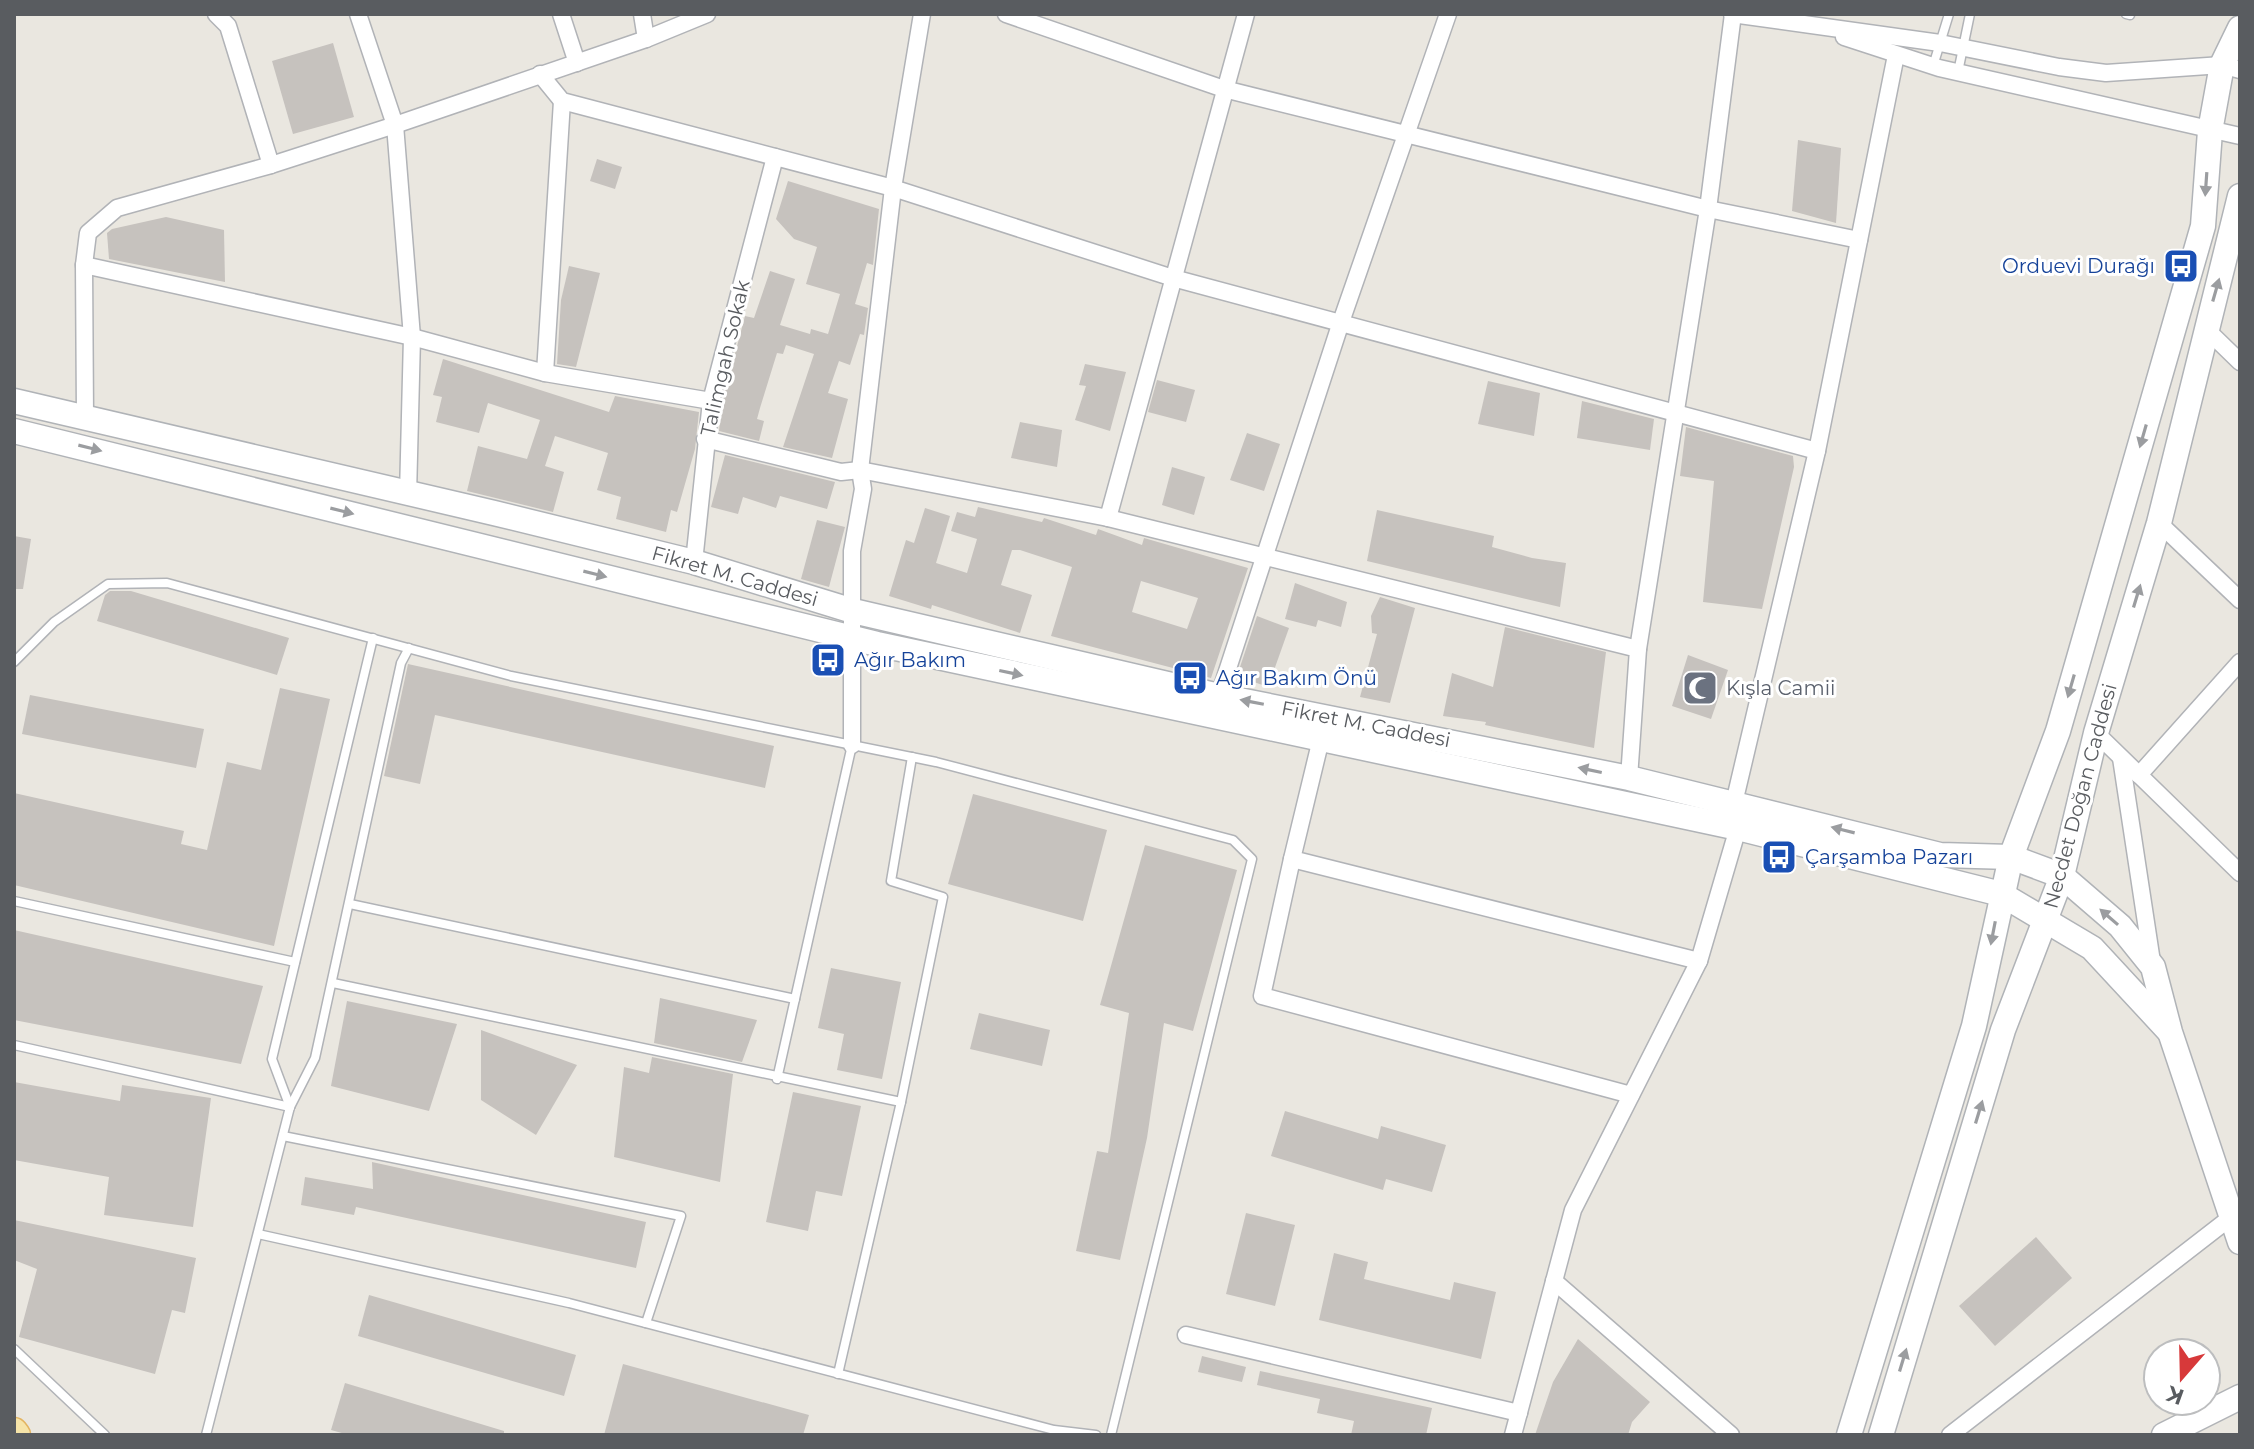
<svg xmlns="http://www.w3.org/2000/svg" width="2254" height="1449" font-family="Montserrat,sans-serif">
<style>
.building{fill:#c6c2be;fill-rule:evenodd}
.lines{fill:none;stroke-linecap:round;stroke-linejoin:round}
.service-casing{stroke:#b1b3b7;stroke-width:11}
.minor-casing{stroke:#b1b3b7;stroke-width:19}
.secondary-casing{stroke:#b0b3b7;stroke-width:27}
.primary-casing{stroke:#e3b461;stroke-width:29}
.service{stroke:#fff;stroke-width:8}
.minor{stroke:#fff;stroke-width:16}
.secondary{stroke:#fff;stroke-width:24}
.primary{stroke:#f6e4a9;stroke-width:26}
.oneway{fill:#9b9da0}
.labels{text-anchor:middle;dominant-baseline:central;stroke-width:6;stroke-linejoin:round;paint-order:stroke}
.transit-label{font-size:20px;fill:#164399;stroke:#fff;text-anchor:start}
.street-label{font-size:20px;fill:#595c60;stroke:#fff}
.worship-label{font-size:20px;fill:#5b616d;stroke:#fff;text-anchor:start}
</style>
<rect width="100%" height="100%" fill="#eae7e0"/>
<g class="building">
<path d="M333,43L354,117L293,134L272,61Z"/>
<path d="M1798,140L1841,148L1836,223L1792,211Z"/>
<path d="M597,159L622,167L615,189L590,181Z"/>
<path d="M788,181L879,209L873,265L867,263L855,304L868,308L865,328L864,335L860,334L850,365L839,361L828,393L848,399L832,458L783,447L814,354L786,345L783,354L777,353L760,408L757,419L764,421L759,441L719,431L722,403L745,316L754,318L770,271L795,279L780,325L810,334L811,329L828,334L840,294L806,284L817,247L794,239L776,219Z"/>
<path d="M166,217L224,230L225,282L109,259L107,233L112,229Z"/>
<path d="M569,266L600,273L576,367L557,364L561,300Z"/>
<path d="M443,359L609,412L615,396L699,412L695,449L677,512L671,510L666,532L616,519L621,497L597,490L608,453L555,436L545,466L564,472L553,512L467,491L478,446L527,459L540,420L488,403L479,433L436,422L442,397L433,395Z"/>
<path d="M1085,364L1126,372L1110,431L1075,420L1086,386L1079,385Z"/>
<path d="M1157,380L1195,390L1186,422L1148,412Z"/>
<path d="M1488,381L1540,393L1534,436L1478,424Z"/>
<path d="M1582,401L1654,419L1650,450L1577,438Z"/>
<path d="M1020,422L1062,430L1057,467L1011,458Z"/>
<path d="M1686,427L1793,456L1794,467L1762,609L1703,602L1714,481L1680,476Z"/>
<path d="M1247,433L1280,444L1264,491L1230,480Z"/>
<path d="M725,455L835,482L827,509L780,496L776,508L743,497L738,514L711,507Z"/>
<path d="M1172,467L1205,477L1194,515L1162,505Z"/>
<path d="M978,507L1042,522L1044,518L1096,535L1098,529L1142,545L1144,538L1248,568L1211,678L1051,636L1072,567L1020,550H1012L1001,585L1032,595L1020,633L932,605L931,609L889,596L906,540L914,543L925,508L950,516L936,563L967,573L977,539L951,531L957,512L975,517ZM1141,581L1198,598L1187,629L1132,612Z"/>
<path d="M1377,510L1494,536L1492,547L1532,558L1566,563L1560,607L1367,561Z"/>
<path d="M817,520L845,527L829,587L801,579Z"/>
<path d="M14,536L31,539L23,589H14Z"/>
<path d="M1295,583L1347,602L1341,627L1318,620L1316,627L1285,619Z"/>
<path d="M110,591H131L289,638L277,675L97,621L105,595Z"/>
<path d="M1380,597L1415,608L1390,703L1360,697L1377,634L1372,633L1371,616Z"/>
<path d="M1257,616L1289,628L1268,687L1237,676Z"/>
<path d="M1505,627L1606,652L1594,748L1485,725L1486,722L1443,716L1452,673L1493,687Z"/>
<path d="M1688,655L1728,670L1711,719L1672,706Z"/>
<path d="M408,664L774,746L765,788L435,715L420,784L384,776Z"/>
<path d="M280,688L330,699L274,946L14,885V793L184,831L181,844L207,850L227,762L261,770Z"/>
<path d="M30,695L204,729L196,768L22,734Z"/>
<path d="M973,794L1107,830L1083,921L948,884Z"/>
<path d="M1145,845L1237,870L1193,1031L1164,1023L1147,1138L1120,1260L1076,1251L1097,1151L1108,1153L1129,1013L1100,1005Z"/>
<path d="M14,930L263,986L241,1064L14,1020Z"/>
<path d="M831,968L901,982L882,1079L837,1070L844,1034L818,1028Z"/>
<path d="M660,998L757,1020L742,1062L654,1043Z"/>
<path d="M347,1001L457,1024L429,1111L331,1086Z"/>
<path d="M979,1013L1050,1030L1042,1066L970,1049Z"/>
<path d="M481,1030L577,1065L536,1135L481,1100Z"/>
<path d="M652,1057L733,1074L720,1182L614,1157L624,1067L649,1073Z"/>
<path d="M14,1082L120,1101L122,1085L211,1098L193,1227L104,1215L109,1177L14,1160Z"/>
<path d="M793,1092L861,1106L842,1196L816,1191L808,1231L766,1222Z"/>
<path d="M1285,1111L1378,1139L1381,1126L1446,1145L1432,1192L1386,1179L1383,1190L1271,1156Z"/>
<path d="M372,1162L646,1222L636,1268L356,1207L354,1215L301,1205L305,1177L373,1189Z"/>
<path d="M1246,1213L1295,1225L1275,1306L1226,1294Z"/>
<path d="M14,1220L196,1258L185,1313L172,1310L155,1374L19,1337L37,1269L14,1260Z"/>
<path d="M2036,1237L2072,1278L1995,1346L1959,1306Z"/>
<path d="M1334,1253L1368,1262L1364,1279L1450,1300L1454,1282L1496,1292L1481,1359L1319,1320Z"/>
<path d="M369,1295L576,1355L564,1396L358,1336Z"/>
<path d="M1578,1339L1650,1402L1632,1422L1628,1435H1535L1553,1382Z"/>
<path d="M1202,1356L1246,1367L1242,1382L1198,1372Z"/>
<path d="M623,1364L809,1415L803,1435H604Z"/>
<path d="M1260,1371L1432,1408L1426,1435H1351L1354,1421L1317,1413L1320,1399L1257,1385Z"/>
<path d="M345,1383L504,1431V1435H349L331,1430Z"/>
</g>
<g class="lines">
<defs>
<g id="service">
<path d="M2126,14L2130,15"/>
<path d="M1933,66L1949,14"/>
<path d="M1958,72L1970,14"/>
<path d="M14,662L54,622L108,584L167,583L511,676L936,762L1233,840L1252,859L1111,1435"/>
<path d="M14,901L295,962"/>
<path d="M350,904L795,999"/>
<path d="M333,983L901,1102"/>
<path d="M14,1045L290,1107"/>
<path d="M777,1079L852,745"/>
<path d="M290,1107L272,1059L373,638"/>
<path d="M283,1136L681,1216L646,1323"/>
<path d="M258,1234L569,1303L1054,1430L1096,1435"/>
<path d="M14,1349L105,1435"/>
<path d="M838,1374L901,1102L943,897L891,881L912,757"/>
<path d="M206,1435L290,1107L315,1058L401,663L409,648"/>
</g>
<g id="minor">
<path d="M216,14L228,26L271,165"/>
<path d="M358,14L395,125L412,337L408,495"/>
<path d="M561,14L577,63"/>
<path d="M642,14L646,39"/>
<path d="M1006,14L1224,89L1708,209L1859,240"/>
<path d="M1732,14L1940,43L2059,67L2106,73L2222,65L2240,70"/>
<path d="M1844,37L1939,68L2240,136"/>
<path d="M540,74L562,101L893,188L1173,278L1817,451"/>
<path d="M84,265L412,337L545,373L711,401"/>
<path d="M2205,328L2240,362"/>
<path d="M545,373L562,101"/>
<path d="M85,417L84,265L88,233L117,208L271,165L395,125L646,39L707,14"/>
<path d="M705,439L841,472L860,470L1108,518L1638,649L1629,778"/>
<path d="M1108,518L1246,14"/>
<path d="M2159,523L2240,600"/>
<path d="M694,562L711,401L775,157"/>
<path d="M1638,649L1708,209L1733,14"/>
<path d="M1219,696L1341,322L1448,14"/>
<path d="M2096,733L2240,873"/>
<path d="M1321,739L1292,859L1699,961"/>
<path d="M852,745V551L863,489L860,470L893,188L922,14"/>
<path d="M2121,758L2152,962"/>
<path d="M2139,775L2240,662"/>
<path d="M1734,803L1817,451L1896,55"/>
<path d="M1292,859L1262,996L1631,1095"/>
<path d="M1554,1281L1731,1435"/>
<path d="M1186,1335L1519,1413"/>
<path d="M1513,1435L1573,1210L1699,961L1738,828"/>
<path d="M1950,1435L2239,1211"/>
</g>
<g id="secondary">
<path d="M14,401L494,513L694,562L853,611L1219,696L1629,778L1940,855L2011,857L2062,876L2120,926L2153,967L2170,1032L2240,1242"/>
<path d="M14,431L877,644L1738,828L2001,894L2092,948L2168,1030"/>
<path d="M1849,1435L1974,1026L2011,857L2058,731L2203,226L2210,131L2222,65L2240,28"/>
<path d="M1881,1435L2003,1030L2062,876L2096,733L2159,523L2240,196"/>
<path d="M2164,1435L2240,1397"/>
</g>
<path id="primary" d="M14,1431L17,1435"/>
</defs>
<use href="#service" class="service-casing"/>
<use href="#minor" class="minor-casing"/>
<use href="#secondary" class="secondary-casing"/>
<use href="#primary" class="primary-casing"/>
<use href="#service" class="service"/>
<use href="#minor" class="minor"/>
<use href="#secondary" class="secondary"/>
<use href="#primary" class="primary"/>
</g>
<defs><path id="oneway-solid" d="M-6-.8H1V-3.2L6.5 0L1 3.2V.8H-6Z" transform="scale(2)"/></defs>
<g class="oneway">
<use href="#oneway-solid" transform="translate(2206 184) rotate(94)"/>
<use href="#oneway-solid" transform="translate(2216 290) rotate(-74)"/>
<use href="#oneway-solid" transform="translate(2143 436) rotate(106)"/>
<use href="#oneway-solid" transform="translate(90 448) rotate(14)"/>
<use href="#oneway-solid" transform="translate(342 511) rotate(14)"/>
<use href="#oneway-solid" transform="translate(595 574) rotate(14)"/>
<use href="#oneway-solid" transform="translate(2137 596) rotate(-73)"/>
<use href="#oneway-solid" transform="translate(1011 673) rotate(12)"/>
<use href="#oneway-solid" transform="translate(2071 686) rotate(106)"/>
<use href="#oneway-solid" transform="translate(1252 702) rotate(-169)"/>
<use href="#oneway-solid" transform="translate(1590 770) rotate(-168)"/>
<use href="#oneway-solid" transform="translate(1843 830) rotate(-166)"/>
<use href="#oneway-solid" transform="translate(2109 917) rotate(-139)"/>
<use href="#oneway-solid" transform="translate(1993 933) rotate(101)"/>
<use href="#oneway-solid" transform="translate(1979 1112) rotate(-73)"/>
<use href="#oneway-solid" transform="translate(1903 1360) rotate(-73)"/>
</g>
<defs>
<symbol id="bus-square" viewBox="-11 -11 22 22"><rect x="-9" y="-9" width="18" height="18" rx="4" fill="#1a4fb4" stroke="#fff"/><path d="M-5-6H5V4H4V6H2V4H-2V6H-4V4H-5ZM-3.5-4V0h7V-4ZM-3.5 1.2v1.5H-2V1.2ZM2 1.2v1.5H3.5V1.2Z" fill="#fff"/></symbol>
<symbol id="mosque-square" viewBox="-11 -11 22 22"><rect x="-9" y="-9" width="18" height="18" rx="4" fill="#6b7280" stroke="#fff"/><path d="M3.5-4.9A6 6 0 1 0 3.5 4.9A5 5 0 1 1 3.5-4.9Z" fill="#fff"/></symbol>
</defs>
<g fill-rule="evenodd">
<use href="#bus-square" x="2161" y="246" width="40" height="40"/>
<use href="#bus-square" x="808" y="640" width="40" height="40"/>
<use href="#bus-square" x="1170" y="658" width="40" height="40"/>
<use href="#mosque-square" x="1680" y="668" width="40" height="40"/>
<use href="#bus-square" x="1759" y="837" width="40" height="40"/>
</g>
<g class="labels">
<g class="transit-label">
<text x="2155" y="266" text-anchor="end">Orduevi Durağı</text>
<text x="854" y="660">Ağır Bakım</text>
<text x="1216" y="678">Ağır Bakım Önü</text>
<text x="1805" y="857">Çarşamba Pazarı</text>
</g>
<g class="street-label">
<text transform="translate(725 358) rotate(-77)">Talimgah Sokak</text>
<text transform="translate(735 576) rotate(16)">Fikret M. Caddesi</text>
<text transform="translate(1366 724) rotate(11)">Fikret M. Caddesi</text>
<text transform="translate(2080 796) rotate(-75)">Necdet Doğan Caddesi</text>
</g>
<g class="worship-label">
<text x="1726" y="688">Kışla Camii</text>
</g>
</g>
<rect width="2254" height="1449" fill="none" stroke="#595c60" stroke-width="32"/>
<g transform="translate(2182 1377) rotate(200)"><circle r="38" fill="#ffffff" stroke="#bdbebf" stroke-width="2"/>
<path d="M0-6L14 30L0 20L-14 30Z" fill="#d7393a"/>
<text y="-12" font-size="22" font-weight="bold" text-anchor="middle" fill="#595c60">K</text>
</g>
</svg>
